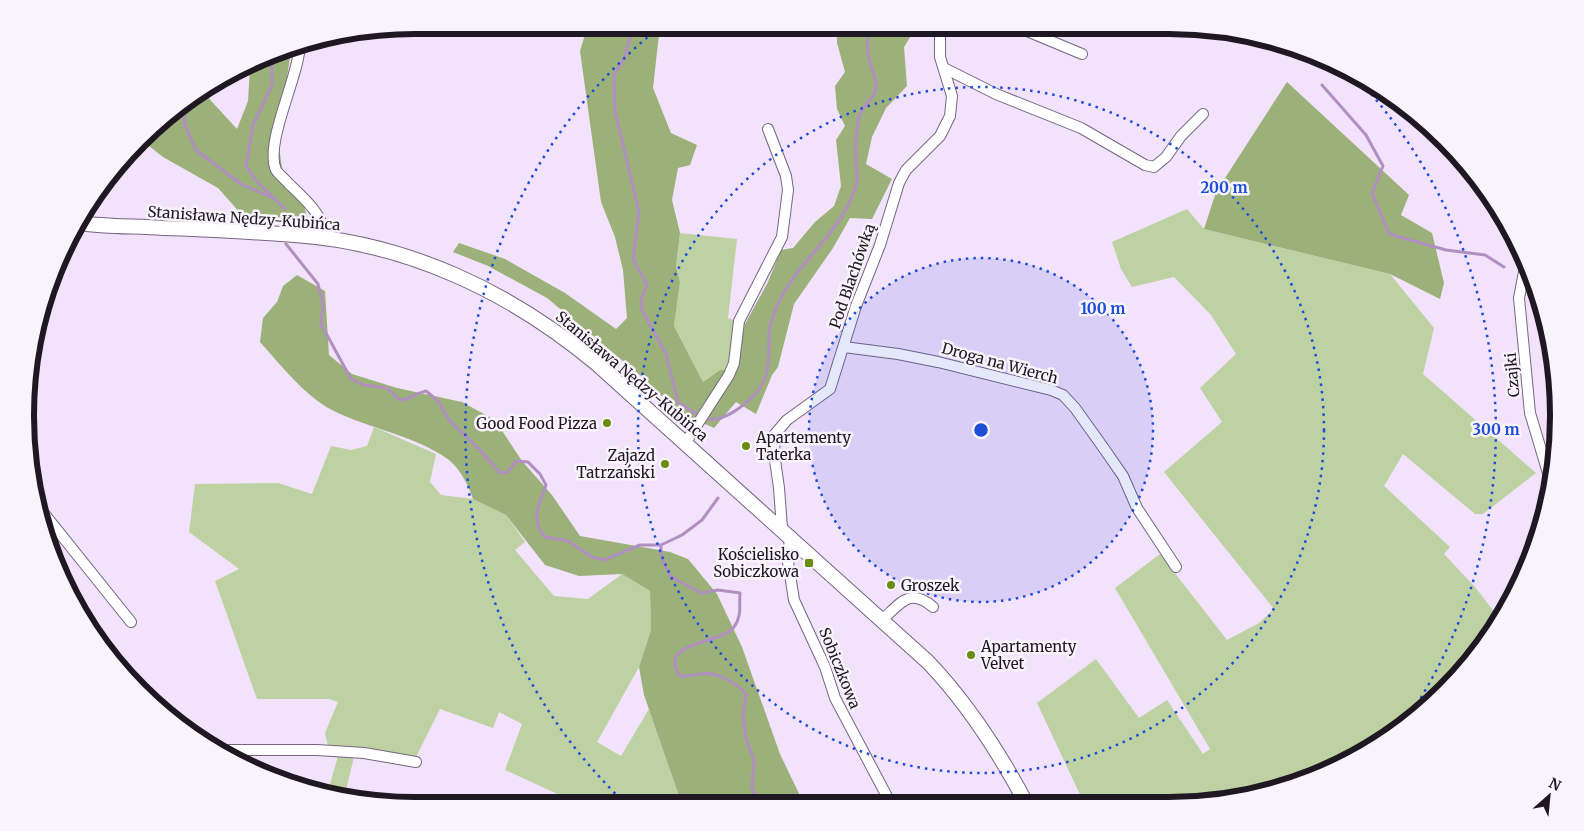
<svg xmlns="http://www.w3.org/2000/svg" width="1584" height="831" font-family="Merriweather,serif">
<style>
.green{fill:#bed1a3}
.forest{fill:#9bb179}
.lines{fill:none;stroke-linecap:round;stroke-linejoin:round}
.stream{stroke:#b18fc1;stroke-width:3}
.street-casing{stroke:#776580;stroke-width:12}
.secondary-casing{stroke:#776580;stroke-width:16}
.street{stroke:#fff;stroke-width:10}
.secondary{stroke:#fff;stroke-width:14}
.ring{fill:none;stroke:#1d4ed8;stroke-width:2.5;stroke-dasharray:2.5 5}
.poi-dot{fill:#698c13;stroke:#f9f4fb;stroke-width:2}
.labels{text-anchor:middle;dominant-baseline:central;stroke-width:5;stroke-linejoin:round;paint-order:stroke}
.street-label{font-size:15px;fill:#1f1722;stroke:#f9f4fb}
.poi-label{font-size:15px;fill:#1f1722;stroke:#f9f4fb;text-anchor:end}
.rim{fill:none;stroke:#1f1722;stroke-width:6}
.centre{fill:#1d4ed8;stroke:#f9f4fb;stroke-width:2.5}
.ring-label{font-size:15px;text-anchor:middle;font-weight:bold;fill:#1d4ed8;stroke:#f9f4fb;stroke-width:5;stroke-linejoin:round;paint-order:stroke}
</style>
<rect width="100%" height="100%" fill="#f3e2fb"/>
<g class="green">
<path d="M1187,209L1204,229L1390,274L1434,328L1423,374L1536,473L1483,514H1475L1403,454L1384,486L1450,547L1444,554L1475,587L1499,618L1462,673L1406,725L1318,776L1220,803H1084L1037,703L1096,659L1139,718L1167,700L1203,754L1210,749L1115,588L1160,554L1227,640L1259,623L1274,609L1164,472L1222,422L1200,388L1236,354L1211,315L1174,277L1132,287L1121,269L1112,242Z"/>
<path d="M680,233L737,239L728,318L745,324L735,370H720L703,382L674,326L680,282L676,266Z"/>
<path d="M374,427L436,454L430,482L441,495L473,499L506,515L525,542L515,550L554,596L588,599L622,574L650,591L651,630L639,667L597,742L621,756L649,709L678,793L686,804L559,805L564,797L505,770L522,724L499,712L493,728L440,709L416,757L328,746L325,733L338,702L329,699H257L215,581L239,569L189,532L195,484L278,483L312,494L331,446L351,450L367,446Z"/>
<path d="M338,756L354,757L344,798L327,795Z"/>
</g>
<g class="forest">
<path d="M588,25H660L653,88L671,133L697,145L690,165L678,168L672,200L680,233L676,266L680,282L674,326L703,382L720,370H735L745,324L768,282L781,250L793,248L815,222L834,206L841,186L836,140L845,126L837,109L835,86L845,72L837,43V25L917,26L904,47L907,86L886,108L872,137L866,164L892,179L872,219L850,218L833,248L794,304L778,367L772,375L756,414L736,402L714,428L678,412L641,376L547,298L488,266L453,252L459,243L505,259L565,293L616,329L627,318L623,270L615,237L601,202L580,51Z"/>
<path d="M292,45L286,83L276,112L277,133L284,182L303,203L308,219L242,215L218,188L163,157L144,142L178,106L203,92L237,129L248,101L250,67Z"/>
<path d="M1287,82L1409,195L1401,215L1432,233L1444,283L1440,299L1390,274L1204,229L1216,192Z"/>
<path d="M297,275L325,291L329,355L352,374L397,388L462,402L495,420L522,461L552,495L580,536L670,552L688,559L717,594L742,647L780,754L804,804H686L678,793L644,695L639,667L651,630L650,591L622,574L579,576L545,565L506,515L473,499C469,486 460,469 449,460C415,435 369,429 332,410C305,396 280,364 260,342L263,318L277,302L283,286Z"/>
</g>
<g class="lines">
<g class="stream">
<path d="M634,25L624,59L614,75L615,111L639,212L633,259L647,285L641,300L642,310L666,354L678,402L698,415"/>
<path d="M272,55V85L253,125L246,166L257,182L275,199"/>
<path d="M1322,85L1366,135L1383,166L1372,193L1389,234L1446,250L1485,255L1504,267"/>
<path d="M186,101L184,123L196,150L241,184L275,199L285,209"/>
<path d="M286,244L318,284L323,305L321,324L351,379L364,385L387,388L400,400C409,400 416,393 426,391L438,401L449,420L480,450L500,473L508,472L516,461L528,462L540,474L546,485C539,506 530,519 545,537L568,541L592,557L604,560L640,545H661V556L670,576L701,593L718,590L740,593C739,607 742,616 734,627C720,645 656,641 680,676C689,677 692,675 700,674C715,671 737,683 746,694L743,715L746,739L754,760L752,788L758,804"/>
<path d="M708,419C724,422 745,405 756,393C772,374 768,354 769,332C770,324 774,314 777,306C796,261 845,231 857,182C858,176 856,169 856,163C855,149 856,131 859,117C861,105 877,98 876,85C876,78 872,70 870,63C866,50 867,38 869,25"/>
<path d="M661,545L682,535L702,520L718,498"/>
</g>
<defs>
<g id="street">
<path d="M1015,26L1082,54"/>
<path d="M300,44C299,77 264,143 276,170C279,175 285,179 289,184C307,201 322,214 327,239"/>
<path d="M944,68L996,94L1081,128L1145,165L1154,167L1166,157L1181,136L1203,114"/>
<path d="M1526,262L1519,298L1530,413L1551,483"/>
<path d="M844,347L898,354L938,362L1051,390L1063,395L1075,408L1105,450L1123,476L1137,508L1176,567"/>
<path d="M686,442L729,375L734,363L739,321L782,237L788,190L786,176L768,129"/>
<path d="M42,511L131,622"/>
<path d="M782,528L779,488L774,453L775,434L787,420L830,389L856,306L880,245L899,183L906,170L940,136L950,116L952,96L940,57V26"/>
<path d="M791,536L787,556L794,600L825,667L835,698L891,804"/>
<path d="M883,619C901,603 910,587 933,607"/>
<path d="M218,750H317L364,753L416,762"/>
</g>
<path id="secondary" d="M80,223C107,227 135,226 163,228C207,229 251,232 295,235C408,243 511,292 597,364L928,662C968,704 999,752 1026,803"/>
</defs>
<use href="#street" class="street-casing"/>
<use href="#secondary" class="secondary-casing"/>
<use href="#street" class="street"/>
<use href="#secondary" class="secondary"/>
</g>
<circle cx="981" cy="430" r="172" fill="#1d4ed8" fill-opacity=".12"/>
<g class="ring">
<circle cx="981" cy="430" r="172"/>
<circle cx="981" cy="430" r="343"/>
<path d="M626 804A515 515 0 0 1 660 27M1351 72A515 515 0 0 1 1403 725"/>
</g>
<g class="poi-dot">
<circle cx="607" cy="423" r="5"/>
<circle cx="746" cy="446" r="5"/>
<circle cx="665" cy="464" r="5"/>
<rect x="804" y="558" width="10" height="10" rx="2.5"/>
<circle cx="891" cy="585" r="5"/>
<circle cx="971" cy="655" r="5"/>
</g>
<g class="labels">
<g class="street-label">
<text transform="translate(244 218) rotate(4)">Stanisława Nędzy-Kubińca</text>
<text transform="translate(852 276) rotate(-71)">Pod Blachówką</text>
<text transform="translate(1000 363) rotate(15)">Droga na Wierch</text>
<text transform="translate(1512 375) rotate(-95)">Czajki</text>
<text transform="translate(632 376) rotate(40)">Stanisława Nędzy-Kubińca</text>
<text transform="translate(840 668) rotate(68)">Sobiczkowa</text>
</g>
<g class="poi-label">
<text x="597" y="423">Good Food Pizza</text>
<text x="756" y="437" text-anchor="start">Apartementy<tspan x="756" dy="17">Taterka</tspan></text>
<text x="655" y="455">Zajazd<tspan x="655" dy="17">Tatrzański</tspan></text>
<text x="799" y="554">Kościelisko<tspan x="799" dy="17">Sobiczkowa</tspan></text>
<text x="901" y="585" text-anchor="start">Groszek</text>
<text x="981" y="646" text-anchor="start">Apartamenty<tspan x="981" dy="17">Velvet</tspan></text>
</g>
</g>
<path d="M0 0H1584V831H0ZM415 34H1169A381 381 0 0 1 1550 415V416A381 381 0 0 1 1169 797H415A381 381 0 0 1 34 416V415A381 381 0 0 1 415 34Z" fill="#f9f4fb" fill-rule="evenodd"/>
<path class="rim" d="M415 34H1169A381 381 0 0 1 1550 415V416A381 381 0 0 1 1169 797H415A381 381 0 0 1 34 416V415A381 381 0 0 1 415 34Z"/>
<circle cx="981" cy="430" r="8" class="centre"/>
<g class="ring-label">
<text x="1224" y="193">200 m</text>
<text x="1103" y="314">100 m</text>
<text x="1496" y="435">300 m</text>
</g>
<g transform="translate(1549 796) rotate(27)" stroke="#f9f4fb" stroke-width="4" paint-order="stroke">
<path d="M0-4L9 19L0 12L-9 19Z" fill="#1f1722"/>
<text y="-8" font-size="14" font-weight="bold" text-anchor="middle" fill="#1f1722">N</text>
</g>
</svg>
